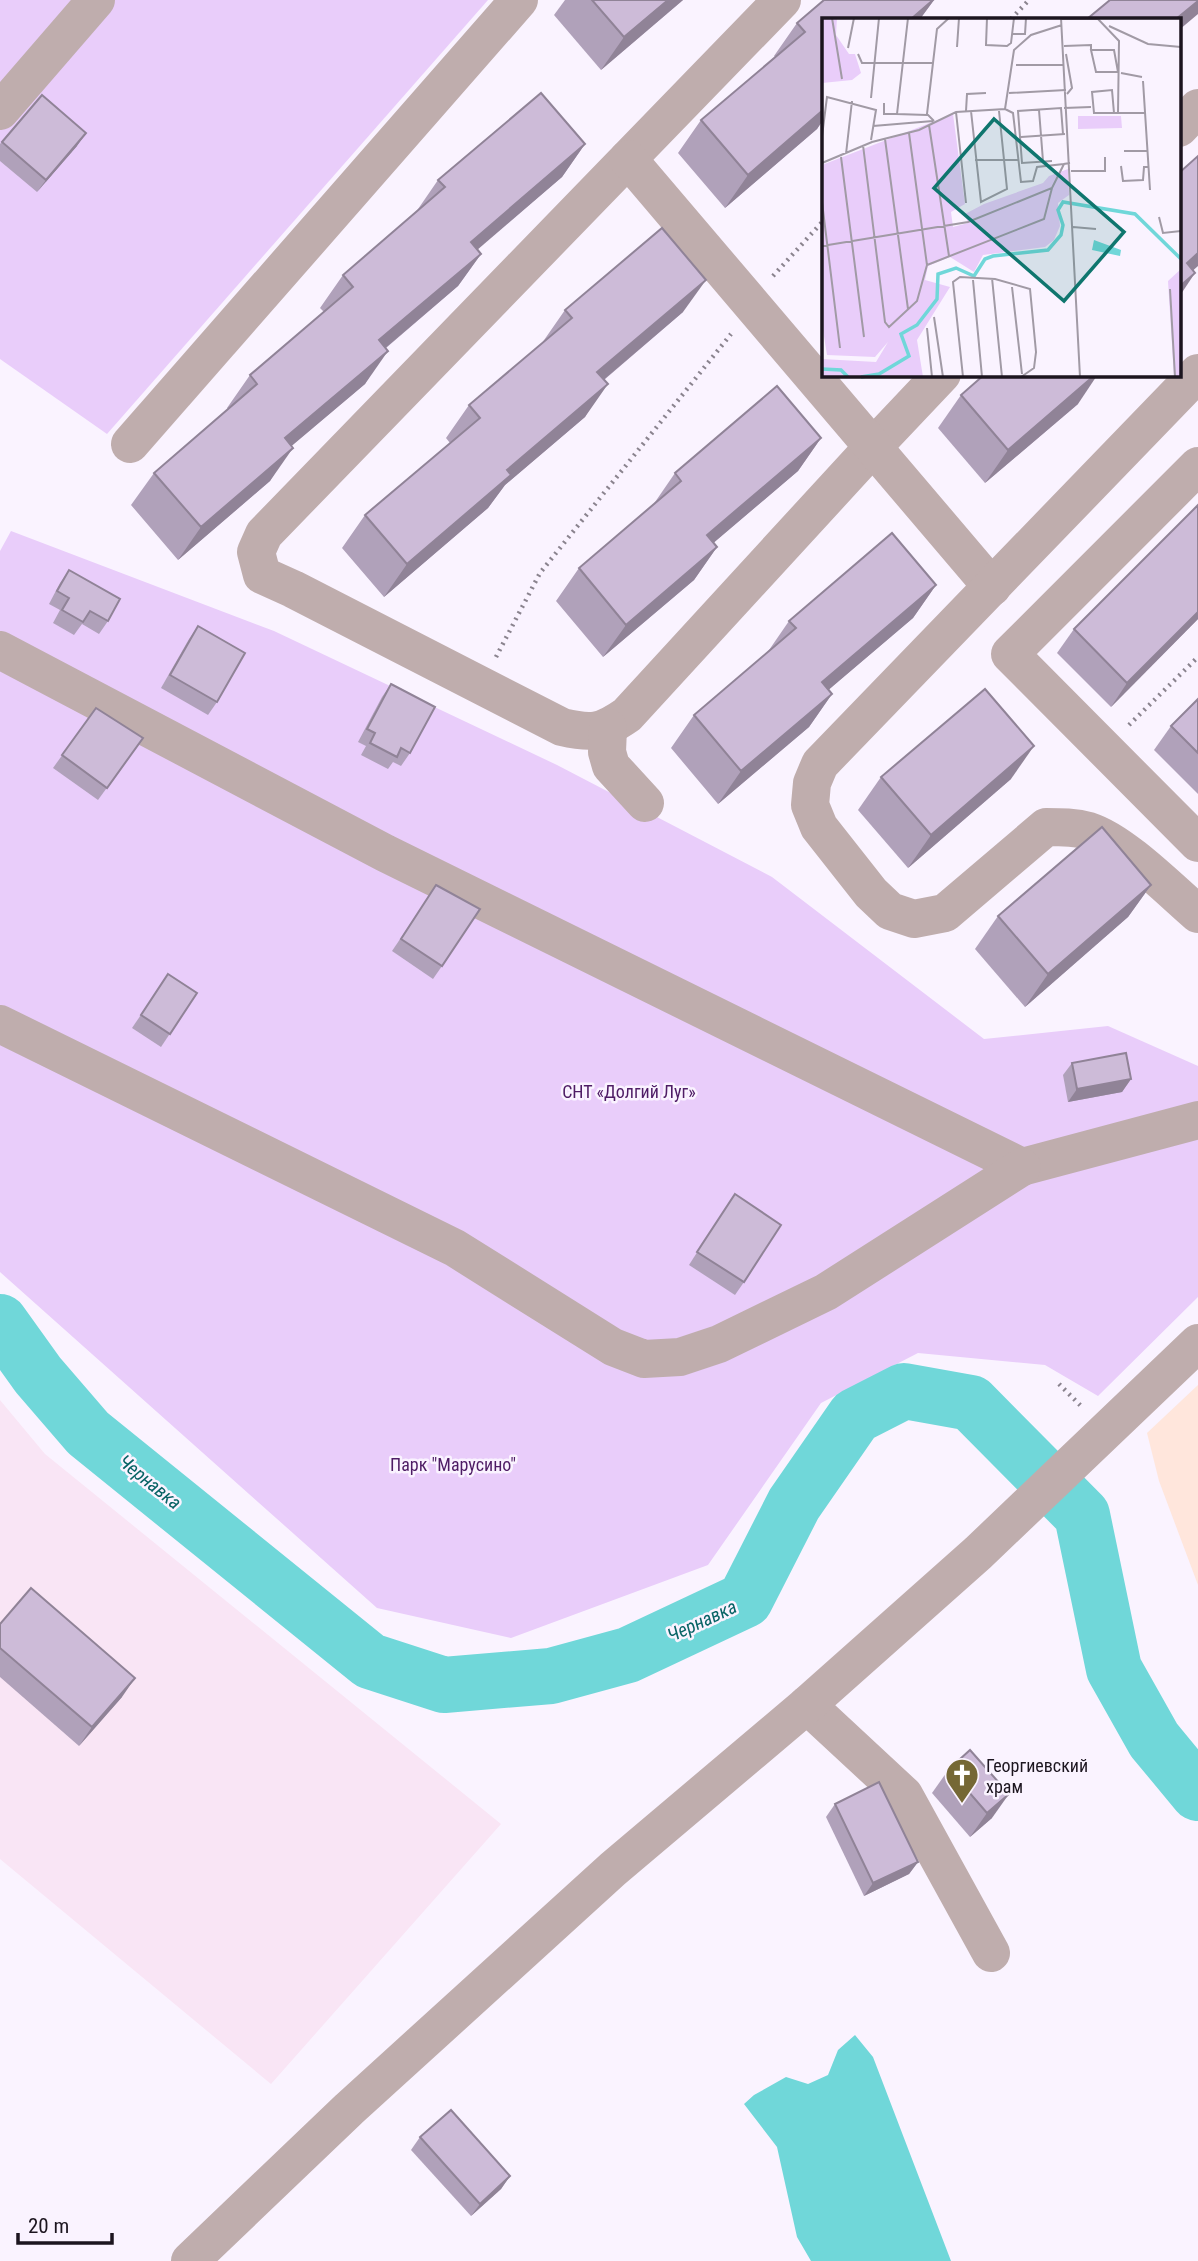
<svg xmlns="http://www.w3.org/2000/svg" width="1198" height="2261" font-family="'Roboto Condensed',sans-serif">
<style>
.industrial{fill:#f9e5f5}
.education{fill:#ffe6dc}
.green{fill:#e9cdfa}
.water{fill:#70d7d9}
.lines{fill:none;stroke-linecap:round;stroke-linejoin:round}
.river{stroke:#70d7d9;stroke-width:56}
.path{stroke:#8a838e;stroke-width:4.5;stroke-dasharray:2 5;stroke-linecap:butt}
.minor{stroke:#bfadad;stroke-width:38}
.wall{fill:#b0a1ba}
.shaded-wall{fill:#908397}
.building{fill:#cdbbd8;stroke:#908397;stroke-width:2}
.labels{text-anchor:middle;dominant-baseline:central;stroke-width:5;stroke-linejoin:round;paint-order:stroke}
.park-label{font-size:18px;fill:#4e1c65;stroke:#faf3ff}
.poi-label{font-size:18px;fill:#1c151f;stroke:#faf3ff;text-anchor:start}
.water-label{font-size:19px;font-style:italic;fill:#076365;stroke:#faf3ff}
.inset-river{fill:none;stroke:#70d7d9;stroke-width:3.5}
.inset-road{fill:none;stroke:#a19aa5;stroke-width:2}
.view{fill:#0f766e;fill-opacity:0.15;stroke:#0f766e;stroke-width:3.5}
.inset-edge{fill:none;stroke:#1c151f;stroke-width:3.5}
</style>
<rect width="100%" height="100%" fill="#faf3ff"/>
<path class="industrial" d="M0,1400L45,1454L501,1824L271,2084L0,1859Z"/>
<path class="education" d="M1198,1385V1585L1159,1481L1147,1433Z"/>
<g class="green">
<path d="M0,0H488L107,434L0,359Z"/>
<path d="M11,531L274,631L557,765L772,877L984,1039L1108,1026L1198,1066V1297L1098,1396L1045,1365L918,1353L821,1403L708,1565L511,1638L377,1608L0,1272V551Z"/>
</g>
<path class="water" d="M855,2035L873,2057L951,2261H811L797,2237L777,2147L744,2104L754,2095L786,2077L808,2084L828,2075L838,2050Z"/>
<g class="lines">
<path class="river" d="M0,1322L38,1375L88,1433L370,1661L444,1685L551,1676L628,1655L745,1600L794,1504L855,1416L904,1391L971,1403L1082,1515L1114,1669L1154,1740L1198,1793"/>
<g class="path">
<path d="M1011,19L1029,0"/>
<path d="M773,276L824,220"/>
<path d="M496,657L540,573L731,334"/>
<path d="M1129,725L1198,657"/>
<path d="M1059,1384L1082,1407"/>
</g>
<g class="minor">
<path d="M782,0L264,534L256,552L262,575L293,589L562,727C592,734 601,733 627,715L873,447L942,374"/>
<path d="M0,111L96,0"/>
<path d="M1179,128L1198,108"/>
<path d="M628,159L992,587"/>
<path d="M1198,373L820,764L812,783L810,805L819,827L871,893L890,911L914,919L945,913L1046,827C1061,827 1075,827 1089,831C1123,842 1170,890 1198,914"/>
<path d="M130,444L519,0"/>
<path d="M1198,466L1010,654L1198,843"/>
<path d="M0,650L385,853L1022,1167L1198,1120"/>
<path d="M608,728L607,752L611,766L645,803"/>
<path d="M0,1024L455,1248L613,1347L644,1359L680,1357L719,1344L826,1292L1022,1167"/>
<path d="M807,1705L904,1795L991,1953"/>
<path d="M190,2261L349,2109L613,1869L807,1705L978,1553L1198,1343"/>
</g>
</g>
<g class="wall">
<path d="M565,0H683L601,70L554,15Z"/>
<path d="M934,0L920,19H823V120L817,129L725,208L678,153L701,120L775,57L774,56L797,23Z"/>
<path d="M42,95L77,146L37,192L0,161V144Z"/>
<path d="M585,144L562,177L477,249L481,254L458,286L386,348L365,384L291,446L270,481L178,560L131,505L154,473L228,409L227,408L250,375L324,312L320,308L343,275L416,212L438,180Z"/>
<path d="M565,310L683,312L604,380L585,417L505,485L488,508L384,597L342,548L365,515L450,443L446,438L469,405L542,343Z"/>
<path d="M961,395L1078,404L985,483L938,428Z"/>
<path d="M821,438L798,471L713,543L717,547L694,580L603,657L556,601L579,568L653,505L675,473Z"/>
<path d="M69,570L108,621L99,634L82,624L74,635L53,623L60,610L49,604L60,583Z"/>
<path d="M936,585L913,618L828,690L832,694L809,727L718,804L671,748L694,715L767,653L789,621Z"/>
<path d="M1198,619L1111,707L1057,653L1074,629Z"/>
<path d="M198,626L217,702L208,715L161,688L189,639Z"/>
<path d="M391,684L410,753L401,766L393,762L388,769L361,755L366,746L358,742L382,697Z"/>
<path d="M1198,699V794L1154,750L1171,726Z"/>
<path d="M96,708L143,738L98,800L53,768Z"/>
<path d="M881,777L1011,779L908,868L858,810Z"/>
<path d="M1151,885L1128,917L1025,1007L975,949L998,916Z"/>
<path d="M436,886L442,966L433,979L392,951Z"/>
<path d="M168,975L197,993L161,1047L132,1028Z"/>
<path d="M1072,1063L1131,1079L1122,1092L1068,1102L1063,1075Z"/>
<path d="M726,1207L744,1282L735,1295L689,1265Z"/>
<path d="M0,1624L122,1697L79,1746L0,1677Z"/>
<path d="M949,1769L992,1818L970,1837L932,1793Z"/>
<path d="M835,1804L918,1862L909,1874L864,1896L826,1817Z"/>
<path d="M420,2137L510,2176L501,2189L471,2216L411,2150Z"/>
</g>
<g class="shaded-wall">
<path d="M668,0H683L601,70L624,37Z"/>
<path d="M934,0L920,19H911Z"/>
<path d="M1198,1V14L1179,30V19H1176Z"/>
<path d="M823,110V120L817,129L725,208L748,175Z"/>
<path d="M86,133L77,146L37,192L46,180Z"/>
<path d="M585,144L562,177L448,275L471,242Z"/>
<path d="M1198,253V266L1179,283L1187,263Z"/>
<path d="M481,254L458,286L356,373L379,340Z"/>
<path d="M1195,273L1179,297V287Z"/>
<path d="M706,280L683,312L574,405L597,372Z"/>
<path d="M388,351L365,384L262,471L285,438Z"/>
<path d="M1096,374H1098L1078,404L985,483L1008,450Z"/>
<path d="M608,384L585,417L505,485L488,508L384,597L407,564L507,470Z"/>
<path d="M821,438L798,471L684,568L707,535Z"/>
<path d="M293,448L270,481L178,560L201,527Z"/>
<path d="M717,547L694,580L603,657L626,625Z"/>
<path d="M936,585L913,618L799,715L822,682Z"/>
<path d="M1198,612V619L1111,707L1127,683Z"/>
<path d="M832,694L809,727L718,804L741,771Z"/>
<path d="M1034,746L1011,779L908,868L931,835Z"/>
<path d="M1151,885L1128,917L1025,1007L1048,974Z"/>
<path d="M1131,1079L1122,1092L1068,1102L1077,1089Z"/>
<path d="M135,1678L122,1697L79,1746L92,1727Z"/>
<path d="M1009,1794L992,1818L970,1837L987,1813Z"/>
<path d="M918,1862L909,1874L864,1896L873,1883Z"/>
<path d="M510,2176L501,2189L471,2216L480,2204Z"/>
</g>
<g class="building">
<path d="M592,0H668L624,37Z"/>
<path d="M824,0H933L911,19H823V110L748,175L701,120L805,32L797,23Z"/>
<path d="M1110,0H1198V1L1176,19H1087Z"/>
<path d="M541,93L585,144L471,242L481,254L379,340L388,351L285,438L293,448L201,527L154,473L257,384L250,375L353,287L343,275L445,187L438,180Z"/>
<path d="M42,95L86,133L46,180L2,142Z"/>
<path d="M1198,156V253L1187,263L1195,273L1179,287V173Z"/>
<path d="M662,228L706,280L597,372L608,384L507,470L511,475L407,564L365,515L480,418L469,405L572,318L565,310Z"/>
<path d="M985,374H1096L1008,450L961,395Z"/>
<path d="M777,386L821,438L707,535L717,547L626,625L579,568L681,481L675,473Z"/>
<path d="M1198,505V612L1127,683L1074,629Z"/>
<path d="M892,533L936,585L822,682L832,694L741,771L694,715L796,628L789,621Z"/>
<path d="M69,570L120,599L108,621L90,611L83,622L62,610L69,598L57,591Z"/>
<path d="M198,626L245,653L217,702L170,675Z"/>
<path d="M391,684L435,707L410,753L401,748L397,757L370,743L375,733L367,729Z"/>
<path d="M985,689L1034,746L931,835L881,777Z"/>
<path d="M1198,699V753L1171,726Z"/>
<path d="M96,708L143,738L107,788L62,755Z"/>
<path d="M1102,827L1151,885L1048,974L998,916Z"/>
<path d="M436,885L480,909L442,966L401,939Z"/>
<path d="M168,974L197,993L170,1034L141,1015Z"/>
<path d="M1126,1053L1131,1079L1077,1089L1072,1063Z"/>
<path d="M735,1194L781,1225L744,1282L697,1252Z"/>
<path d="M31,1588L135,1678L92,1727L0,1648V1624Z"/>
<path d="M970,1750L1009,1794L987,1813L949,1769Z"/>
<path d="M879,1782L918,1862L873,1883L835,1804Z"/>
<path d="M451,2110L510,2176L480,2204L420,2137Z"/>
</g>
<defs>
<symbol id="church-pin" viewBox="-11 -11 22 30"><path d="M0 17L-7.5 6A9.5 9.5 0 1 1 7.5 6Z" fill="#756835" stroke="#faf3ff"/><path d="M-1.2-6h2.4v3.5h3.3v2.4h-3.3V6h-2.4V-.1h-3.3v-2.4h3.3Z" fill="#fff"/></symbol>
</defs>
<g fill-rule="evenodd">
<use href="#church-pin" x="943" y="1756" width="38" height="52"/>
</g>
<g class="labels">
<g class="park-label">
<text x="629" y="1091">СНТ «Долгий Луг»</text>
<text x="453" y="1464">Парк "Марусино"</text>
</g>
<g class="poi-label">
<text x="986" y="1765">Георгиевский<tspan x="986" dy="21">храм</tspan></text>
</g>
<g class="water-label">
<text transform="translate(150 1482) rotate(39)">Чернавка</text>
<text transform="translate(702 1621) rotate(-25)">Чернавка</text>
</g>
</g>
<g transform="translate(822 18)">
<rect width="359" height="359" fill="#faf3ff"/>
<path d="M0,0H15L14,17L27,36H33L39,55L30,62L0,65ZM131,96L143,186L129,194L131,209L146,205L143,196L162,186L221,165L227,158L246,151L247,177L236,185L238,208L232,222L223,229L161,237L152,254L128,239L106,248L103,262L128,269L95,322L101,359H0V341L54,344L66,324L53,339L5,337L0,306V147ZM256,98H299L300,110L256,111ZM359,251V359H352L346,263Z" fill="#e9cdfa"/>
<path d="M272,222L299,232L298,238L270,232Z" fill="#70d7d9"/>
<path class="inset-river" d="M0,351L19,352L26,359M39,359L57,356L87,338L79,316L95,307L115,281L116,256L134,250L152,258L163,241L171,238L226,232L239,217L241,207L236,192L241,184L313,196L359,241"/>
<path class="inset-road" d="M10,0L20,61M86,0L75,96L105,97M165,0L164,27L185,28L189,25L192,0M239,0L258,359M240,1H276L297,23L296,95M287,8L326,26L359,29M191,16H203L204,0M242,28L269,27V32M135,29L137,0M26,30L32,0M269,32H292L296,54H274ZM36,36L40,45H110M244,36L250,70L245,76M194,47H242M299,55L320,59M321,63L328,172M187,75L244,72M49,80L57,0M62,85V96H75M242,90L269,89M183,91L191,95L199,164L211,163L215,149L242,146M217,92L221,143M144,93L145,76L164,75M149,93L159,184L185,171L177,93M134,94L144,185M292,95L290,72L270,74L272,95H323M112,103L105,96L115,11L127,0M107,107L127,238M51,108L111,103M87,115L105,247M0,118L5,79L54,92L49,122M199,119L243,116M63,121L86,291M41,127L63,304L67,309L95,283L105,247L222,201L230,170M302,133H325M24,136L30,83M19,139L42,319M153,142H196M230,143L200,145L196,93L239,90L241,116M0,145L50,124L97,112L134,94L183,91L192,32L209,17L240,7M299,148L301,163L321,162L322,149H326M249,153H283V139M0,184L18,330M337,199L341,215L359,213M251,209L274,211M0,228L146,204L230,170L242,146L248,145M170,260L180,359M151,262L160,359M190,269L200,356M348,271L353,359M112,299L121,359M105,310L110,359M141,359L131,264L138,259L173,261L208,271L214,334L212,350L199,359"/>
<path class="view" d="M172,101L302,214L242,283L112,170Z"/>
<rect width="359" height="359" class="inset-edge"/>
</g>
<path d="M18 2233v10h94v-10" fill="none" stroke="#1c151f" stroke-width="3.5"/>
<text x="28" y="2233" font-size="21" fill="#1c151f" stroke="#faf3ff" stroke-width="5" paint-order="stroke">20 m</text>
</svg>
